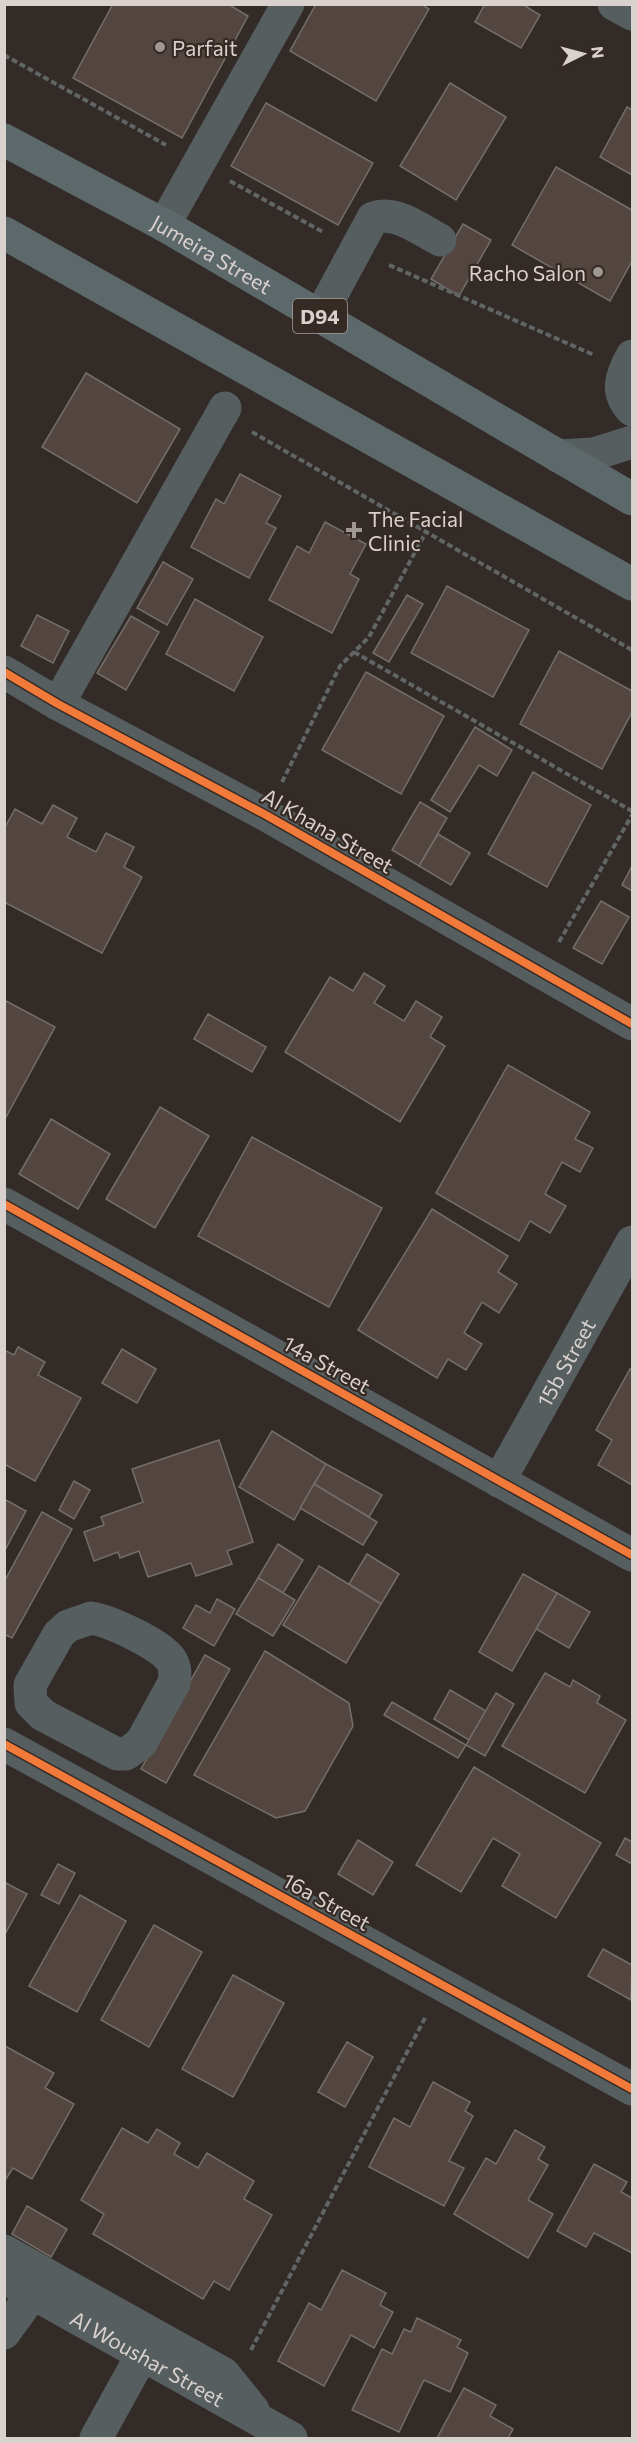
<svg xmlns="http://www.w3.org/2000/svg" width="637" height="2443" font-family="Commissioner,sans-serif">
<style>
.building{fill:#53453f;stroke:#746e6b;stroke-width:1.5}
.lines{fill:none;stroke-linecap:round;stroke-linejoin:round}
.path{stroke:#626565;stroke-width:4;stroke-dasharray:6 3;stroke-linecap:butt}
.minor{stroke:#565e5f;stroke-width:33}
.major{stroke:#5c686a;stroke-width:33}
.cycleway-casing{stroke:#362a24;stroke-width:11}
.cycleway{stroke:#f17a3a;stroke-width:8}
.poi-dot{fill:#9f9794;stroke:#362a24;stroke-width:2}
.labels{text-anchor:middle;dominant-baseline:central;stroke-width:4.5;stroke-linejoin:round;paint-order:stroke}
.shield{fill:#362a24;stroke:#a89f9b;stroke-width:1.5}
.shield-label{font-size:20px;font-weight:bold;fill:#d9d1ce}
.poi-label{font-size:21px;fill:#d9d1ce;stroke:#362a24;text-anchor:start}
.street-label{font-size:21px;fill:#d9d1ce;stroke:#362a24}
</style>
<rect width="100%" height="100%" fill="#322b28"/>
<g class="building">
<path d="M113,4H228L248,16L182,138L73,78Z"/>
<path d="M316,4H421L429,9L376,101L290,51Z"/>
<path d="M485,4H522L540,15L521,48L475,22Z"/>
<path d="M450,83L506,117L456,200L400,166Z"/>
<path d="M266,103L373,163L338,225L231,166Z"/>
<path d="M627,107L632,110V175L600,157Z"/>
<path d="M556,167L632,210V261L610,301L512,245Z"/>
<path d="M463,224L491,240L459,296L431,279Z"/>
<path d="M86,373L180,429L137,503L42,447Z"/>
<path d="M240,474L281,496L266,523L276,528L249,578L191,547L216,499L224,504Z"/>
<path d="M325,522L366,544L350,574L359,579L332,633L269,600L297,546L309,553Z"/>
<path d="M163,562L193,579L167,625L137,608Z"/>
<path d="M447,586L529,630L493,697L411,653Z"/>
<path d="M407,595L423,604L389,662L373,653Z"/>
<path d="M195,599L263,637L234,691L166,654Z"/>
<path d="M37,615L69,631L53,663L21,646Z"/>
<path d="M131,616L159,632L126,690L97,673Z"/>
<path d="M559,651L632,691V712L602,769L520,724Z"/>
<path d="M366,672L444,716L401,794L322,750Z"/>
<path d="M475,727L512,750L497,776L479,765L450,812L431,800Z"/>
<path d="M533,772L591,805L547,887L488,854Z"/>
<path d="M420,802L447,818L419,866L392,850Z"/>
<path d="M53,805L77,818L67,837L96,852L106,833L134,847L124,867L142,877L102,953L4,902V829L15,809L42,824Z"/>
<path d="M438,834L470,853L451,885L419,866Z"/>
<path d="M632,866V891L622,885Z"/>
<path d="M601,901L629,917L602,964L573,948Z"/>
<path d="M364,973L385,986L374,1003L404,1021L416,1001L442,1017L430,1037L445,1046L400,1122L285,1052L330,977L353,991Z"/>
<path d="M4,1000L55,1027L4,1121Z"/>
<path d="M208,1014L266,1047L252,1072L194,1039Z"/>
<path d="M508,1065L590,1112L575,1139L593,1148L580,1172L562,1162L545,1194L566,1206L550,1233L530,1221L519,1241L436,1193Z"/>
<path d="M160,1107L209,1136L155,1228L106,1199Z"/>
<path d="M51,1119L110,1154L78,1209L19,1174Z"/>
<path d="M252,1137L382,1208L329,1307L198,1236Z"/>
<path d="M432,1209L508,1256L498,1272L517,1284L499,1313L482,1302L464,1333L482,1344L466,1370L448,1359L437,1378L358,1330Z"/>
<path d="M18,1347L45,1362L38,1375L81,1398L35,1481L4,1464V1350L14,1355Z"/>
<path d="M122,1349L156,1369L137,1403L102,1383Z"/>
<path d="M630,1369L632,1370V1485L598,1465L612,1440L596,1430Z"/>
<path d="M272,1431L326,1464L294,1520L239,1487Z"/>
<path d="M219,1440L253,1542L227,1551L232,1564L196,1576L191,1563L148,1577L139,1551L120,1558L118,1552L94,1561L84,1532L104,1525L101,1517L143,1502L132,1469Z"/>
<path d="M326,1464L382,1495L369,1517L314,1484Z"/>
<path d="M74,1481L90,1490L74,1519L59,1510Z"/>
<path d="M314,1484L377,1522L363,1545L300,1508Z"/>
<path d="M4,1499L26,1511L4,1552Z"/>
<path d="M42,1512L72,1529L12,1638L4,1634V1582Z"/>
<path d="M278,1544L303,1560L283,1593L258,1578Z"/>
<path d="M367,1554L399,1574L381,1604L349,1584Z"/>
<path d="M319,1566L381,1604L346,1663L283,1625Z"/>
<path d="M523,1574L557,1593L512,1671L479,1652Z"/>
<path d="M258,1578L295,1600L273,1636L236,1614Z"/>
<path d="M557,1593L590,1612L569,1648L536,1629Z"/>
<path d="M217,1599L235,1609L214,1646L183,1628L196,1605L210,1613Z"/>
<path d="M265,1651L349,1703L353,1726L305,1811L276,1818L194,1775Z"/>
<path d="M205,1655L230,1669L166,1783L141,1769Z"/>
<path d="M545,1673L570,1687L573,1680L600,1696L597,1703L626,1720L585,1793L502,1746Z"/>
<path d="M450,1690L486,1711L469,1740L434,1719Z"/>
<path d="M496,1693L514,1704L485,1756L466,1745Z"/>
<path d="M392,1702L466,1745L458,1758L384,1715Z"/>
<path d="M474,1767L601,1843L556,1918L502,1886L520,1854L493,1838L461,1892L416,1865Z"/>
<path d="M625,1838L632,1842V1864L616,1855Z"/>
<path d="M358,1840L393,1862L373,1895L338,1874Z"/>
<path d="M58,1864L75,1873L59,1904L41,1895Z"/>
<path d="M4,1882L27,1894L4,1936Z"/>
<path d="M80,1895L126,1921L77,2012L29,1986Z"/>
<path d="M154,1925L202,1952L149,2047L101,2020Z"/>
<path d="M603,1949L632,1965L631,2000L588,1976Z"/>
<path d="M233,1975L284,2003L233,2097L182,2069Z"/>
<path d="M347,2042L373,2057L345,2107L318,2092Z"/>
<path d="M5,2046L54,2073L45,2088L74,2104L32,2179L13,2168L4,2182Z"/>
<path d="M433,2082L470,2102L465,2111L473,2116L449,2161L464,2168L444,2206L369,2167L394,2118L410,2127Z"/>
<path d="M122,2128L148,2143L157,2129L180,2143L174,2154L198,2168L207,2153L254,2181L244,2199L272,2215L229,2290L214,2281L203,2299L93,2234L104,2214L81,2200Z"/>
<path d="M515,2130L545,2147L538,2159L548,2165L528,2200L553,2214L528,2258L454,2214L486,2158L496,2164Z"/>
<path d="M594,2164L627,2182L621,2192L632,2198V2253L594,2233L586,2247L557,2231Z"/>
<path d="M27,2206L67,2229L51,2257L12,2234Z"/>
<path d="M342,2270L386,2293L380,2305L393,2312L374,2348L351,2335L324,2386L278,2361L309,2303L321,2310Z"/>
<path d="M417,2318L461,2340L457,2347L468,2353L450,2392L424,2380L399,2432L352,2410L382,2349L392,2354L404,2329L411,2332Z"/>
<path d="M464,2388L496,2405L490,2416L513,2429L508,2438H437Z"/>
</g>
<g class="lines">
<g class="path">
<path d="M4,55L166,145"/>
<path d="M230,181L323,232"/>
<path d="M389,265L594,355"/>
<path d="M252,432L632,650"/>
<path d="M354,652L632,811"/>
<path d="M282,782L340,666L369,637L426,532"/>
<path d="M559,942L632,815"/>
<path d="M251,2350L426,2016"/>
</g>
<g class="minor">
<path d="M614,4L632,14"/>
<path d="M164,225L288,4"/>
<path d="M320,316L373,218C396,210 419,229 440,240"/>
<path d="M632,356C621,376 615,392 632,410"/>
<path d="M558,456L594,454L632,442"/>
<path d="M4,672L58,704L266,815L632,1024"/>
<path d="M58,704L225,408"/>
<path d="M4,1204L632,1555"/>
<path id="s1" d="M499,1481L632,1242"/>
<path d="M91,1618C110,1621 160,1644 171,1660C176,1668 175,1675 174,1683L141,1743L126,1754H117L43,1715L31,1703L30,1685L59,1634L68,1626Z"/>
<path d="M4,1744L632,2089"/>
<path d="M4,2251L224,2374L253,2410"/>
<path id="s2" d="M4,2277L291,2438"/>
<path d="M4,2333L33,2293"/>
<path d="M96,2438L142,2355"/>
</g>
<g class="major">
<path id="s3" d="M4,140L164,225L632,499"/>
<path d="M4,233L632,584"/>
</g>
<defs>
<g id="cycleway">
<path d="M4,672L58,704L266,815L632,1024"/>
<path d="M4,1204L632,1555"/>
<path d="M4,1744L632,2089"/>
</g>
</defs>
<use href="#cycleway" class="cycleway-casing"/>
<use href="#cycleway" class="cycleway"/>
</g>
<g class="poi-dot">
<circle cx="160" cy="47" r="6"/>
<circle cx="598" cy="272" r="6"/>
<path d="M351 521h6v6h6v6h-6v6h-6v-6h-6v-6h6z"/>
</g>
<g class="labels">
<rect class="shield" x="293" y="299" width="54" height="34" rx="4.5"/>
<g class="shield-label">
<text x="320" y="316">D94</text>
</g>
<g class="poi-label">
<text x="172" y="47">Parfait</text>
<text x="586" y="272" text-anchor="end">Racho Salon</text>
<text x="368" y="518">The Facial<tspan x="368" dy="24">Clinic</tspan></text>
</g>
<g class="street-label">
<text stroke="none"><textPath href="#s3" startOffset="237">Jumeira Street</textPath></text>
<text transform="translate(328 830) rotate(30)">Al Khana Street</text>
<text stroke="none"><textPath href="#s1" startOffset="136">15b Street</textPath></text>
<text transform="translate(327 1364) rotate(29)">14a Street</text>
<text transform="translate(327 1901) rotate(29)">16a Street</text>
<text stroke="none"><textPath href="#s2" startOffset="165">Al Woushar Street</textPath></text>
</g>
</g>
<rect width="637" height="2443" fill="none" stroke="#d9d1ce" stroke-width="12"/>
<g transform="translate(583 54) rotate(84)" stroke="#362a24" stroke-width="4.5" paint-order="stroke">
<path d="M0-4.5L10 22L0 15L-10 22Z" fill="#d9d1ce"/>
<text y="-9" font-size="16" font-weight="bold" text-anchor="middle" fill="#d9d1ce">N</text>
</g>
</svg>
